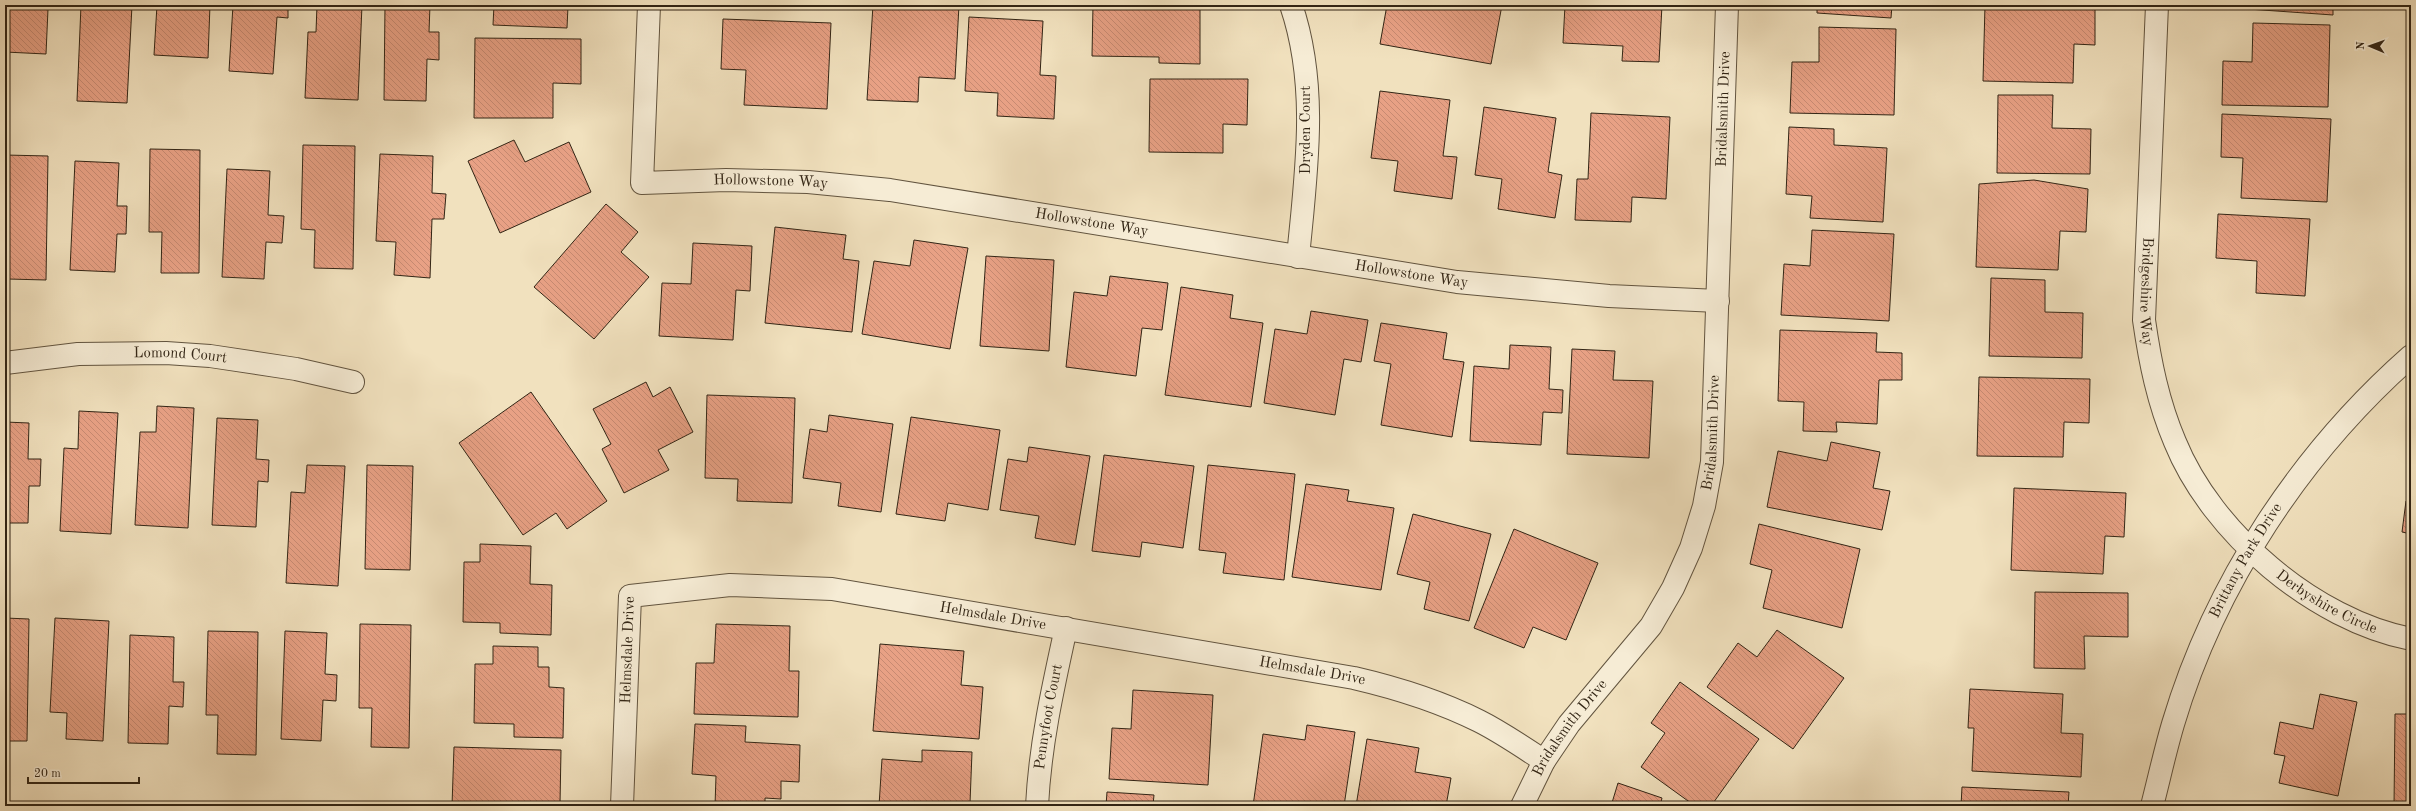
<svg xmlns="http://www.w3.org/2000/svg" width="2416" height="811" font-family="'Old Standard TT',serif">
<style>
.building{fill:url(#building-back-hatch);stroke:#322515}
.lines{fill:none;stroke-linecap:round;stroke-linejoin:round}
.minor-casing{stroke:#62543f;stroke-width:24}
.minor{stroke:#f6ecd5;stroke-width:22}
.labels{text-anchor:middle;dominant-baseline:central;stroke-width:4;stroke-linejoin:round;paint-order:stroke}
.street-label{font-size:15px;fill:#322515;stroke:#f6ecd5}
</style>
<defs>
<pattern id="building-back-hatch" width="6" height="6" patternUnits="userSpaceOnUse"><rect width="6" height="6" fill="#e8a185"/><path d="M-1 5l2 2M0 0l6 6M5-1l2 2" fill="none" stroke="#c78a72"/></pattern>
</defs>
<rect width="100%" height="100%" fill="#f1e1be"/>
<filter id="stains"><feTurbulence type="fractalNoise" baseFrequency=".005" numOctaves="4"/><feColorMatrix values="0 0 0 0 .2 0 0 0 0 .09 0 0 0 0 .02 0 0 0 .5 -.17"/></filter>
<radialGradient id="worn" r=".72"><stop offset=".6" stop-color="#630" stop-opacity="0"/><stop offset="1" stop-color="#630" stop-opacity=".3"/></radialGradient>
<g class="building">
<path d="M5,5H59V9H48L46,54L5,52Z"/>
<path d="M81,5H132L127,103L77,101Z"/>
<path d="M157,5H210L208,58L154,55Z"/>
<path d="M233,5H288V18L277,17L273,74L229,71Z"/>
<path d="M317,5H362L358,100L305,98L308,32H316Z"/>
<path d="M385,5H430L429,32H439V60L427,59L426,101L384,100Z"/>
<path d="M494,5H592L568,6L567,28L493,25Z"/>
<path d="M873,5H959L955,79L919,77L918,102L867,100Z"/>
<path d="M1093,5H1176V9H1200V64L1159,63V57L1092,56Z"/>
<path d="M1387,5L1413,7V5H1502L1491,64L1380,44Z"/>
<path d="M1565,5H1662L1659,62L1622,61L1623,46L1563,43Z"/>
<path d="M1817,5H1892L1891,18L1817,13Z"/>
<path d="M1985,5H2095V45L2074,44L2073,83L1983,81Z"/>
<path d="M2249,5H2333V15L2248,9Z"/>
<path d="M969,17L1043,21L1040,75L1056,76L1054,119L997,116L998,93L965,91Z"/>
<path d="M723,19L831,23L827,109L744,105L746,70L721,69Z"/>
<path d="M2253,23L2330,25L2328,107L2222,105L2223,61L2252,62Z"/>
<path d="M1819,27L1896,29L1894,115L1790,113L1792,62H1819Z"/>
<path d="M475,38L581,39V84L553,83V118H474Z"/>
<path d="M1150,79H1248L1247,125L1223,124V153L1149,152Z"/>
<path d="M1380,91L1450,100L1443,156L1457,157L1452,199L1394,191L1398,161L1371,158Z"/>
<path d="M1998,95H2053L2052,128L2091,129L2090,174L1997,173Z"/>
<path d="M1484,107L1556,118L1548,172L1562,175L1555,218L1498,209L1502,179L1475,175Z"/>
<path d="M1591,113L1670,117L1666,199L1632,197L1631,222L1575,220L1577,179H1588Z"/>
<path d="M2222,114L2331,119L2327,202L2241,198L2243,158L2221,157Z"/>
<path d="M1789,127L1834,129V145L1887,148L1883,222L1810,218L1812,196L1786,194Z"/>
<path d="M514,140L525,162L569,142L591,192L500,233L468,161Z"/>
<path d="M303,145L355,146L353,269L314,268L315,230L301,229Z"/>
<path d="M150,149L200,150L199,273H161L162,232H149Z"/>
<path d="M380,154L433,156L432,193L446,194L444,219H432L430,278L394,275L396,242L376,241Z"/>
<path d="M5,155L48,156L46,280L8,279V241H5Z"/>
<path d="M75,161L119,163L117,206H127L126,234H117L115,272L70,270Z"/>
<path d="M227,169L270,171L268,215L284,216L282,243L266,242L264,279L222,277Z"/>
<path d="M2034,180L2088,189L2086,232L2060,231L2058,270L1976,267L1979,184Z"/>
<path d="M606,204L638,232L621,252L649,277L594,339L534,287Z"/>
<path d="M2218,214L2310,219L2305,296L2256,293L2257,261L2216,258Z"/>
<path d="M775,227L846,235L843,259L859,261L852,332L765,323Z"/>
<path d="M1812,230L1894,234L1889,321L1781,315L1784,264L1810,266Z"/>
<path d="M914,240L968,248L950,349L862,334L874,261L910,266Z"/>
<path d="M693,243L752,246L750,291L736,290L733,340L659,336L662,283L691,284Z"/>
<path d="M986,256L1054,260L1049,351L980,346Z"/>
<path d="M1110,276L1168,283L1162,330L1142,328L1136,376L1066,367L1074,292L1107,296Z"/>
<path d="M1991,278L2045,280V312L2083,313L2082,358L1989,356Z"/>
<path d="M1181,287L1233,295L1230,318L1263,323L1251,407L1165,395Z"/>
<path d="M1311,311L1368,320L1361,362L1344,359L1335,415L1264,403L1275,329L1307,334Z"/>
<path d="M1381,323L1447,333L1443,359L1464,362L1452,437L1381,425L1391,364L1374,361Z"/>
<path d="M1780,330L1877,333L1876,352L1902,353V380H1879L1877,424L1836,422L1837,432L1803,431L1804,402L1778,401Z"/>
<path d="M1510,345L1551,347L1549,389L1563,390L1562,413L1543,412L1541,445L1470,441L1474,366L1509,369Z"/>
<path d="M1572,349L1615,351L1613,380L1653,381L1649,458L1567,454Z"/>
<path d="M1979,377L2090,379L2089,423L2064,422L2063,457L1977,456Z"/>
<path d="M646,382L653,397L670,387L693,432L658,450L669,470L624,493L602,449L611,444L593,409Z"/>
<path d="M531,392L607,501L567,529L556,513L523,535L459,443Z"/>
<path d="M707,395L795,398L792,503L737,501L738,479L705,478Z"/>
<path d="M157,406L194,408L188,528L135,525L140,432H156Z"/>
<path d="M79,411L118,413L111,534L60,531L64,448L78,449Z"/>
<path d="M829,415L893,424L881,512L838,506L841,483L803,478L810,429L827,432Z"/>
<path d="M911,417L1000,430L988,510L948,503L945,521L896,514Z"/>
<path d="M217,418L258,420L256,459L269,460L268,482L258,481L256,527L212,525Z"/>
<path d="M5,422L29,423L28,459H41L40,486H29L28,523H5Z"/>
<path d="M1831,442L1880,452L1873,488L1890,491L1882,530L1767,507L1778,451L1827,461Z"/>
<path d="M1029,447L1090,456L1075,545L1035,538L1039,516L1000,510L1008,459L1027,462Z"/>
<path d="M1104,455L1194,466L1183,548L1142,542L1140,557L1092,551Z"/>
<path d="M307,465L345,466L338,586L286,583L291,492L305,493Z"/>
<path d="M367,465L413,466L410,570L365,569Z"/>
<path d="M1208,465L1295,474L1284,580L1223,573L1226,553L1199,550Z"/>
<path d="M1306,484L1349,490L1347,501L1394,508L1381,590L1292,577Z"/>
<path d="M2014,488L2126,493L2124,537L2105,536L2103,574L2011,570Z"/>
<path d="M2406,501L2411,502V534L2402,532Z"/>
<path d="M1413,514L1491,534L1469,621L1424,609L1430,582L1397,574Z"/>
<path d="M1759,524L1860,549L1842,628L1763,608L1772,570L1750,564Z"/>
<path d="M1514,529L1598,563L1566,640L1533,627L1524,648L1474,628Z"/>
<path d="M480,544L531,546L530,584L552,585L551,635L500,633V623L463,622L464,562H480Z"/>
<path d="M2035,592L2128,593V637L2084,636L2085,669L2034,668Z"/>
<path d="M5,618L29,619L27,741H5Z"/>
<path d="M55,618L109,621L103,741L66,739L67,713L50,712Z"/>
<path d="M360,624L411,625L409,748L371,747L372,708H359Z"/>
<path d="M716,624L790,626L789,671H799L798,717L694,714L696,663H714Z"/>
<path d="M1777,630L1844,678L1793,749L1707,687L1738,643L1757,657Z"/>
<path d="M208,631L258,632L256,755L217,754L218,715H206Z"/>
<path d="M285,631L327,633L325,674L337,675L336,701L323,700L321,741L281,739Z"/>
<path d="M130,635L174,637L173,682H184L183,707L169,706L168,744L128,743Z"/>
<path d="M880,644L964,651L961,685L983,687L979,739L873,731Z"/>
<path d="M493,646L538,647V667H549V687L564,688L563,738L514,737V724L474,723L475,664H493Z"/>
<path d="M1680,682L1759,739L1711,806H1695L1641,767L1665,733L1651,723Z"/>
<path d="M1970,689L2063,694L2061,733L2083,734L2081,777L1972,771L1974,728H1968Z"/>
<path d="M1133,690L1213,695L1208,785L1109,779L1112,728L1131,729Z"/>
<path d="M2320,694L2357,702L2338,796L2279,783L2285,756L2274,754L2280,722L2313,729Z"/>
<path d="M2395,714H2411V806H2394Z"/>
<path d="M695,724L746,726L745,742L800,745L799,782L781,781V799L765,798V806H715L716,776L692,774Z"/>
<path d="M1307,725L1355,732L1344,806H1253L1263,734L1305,740Z"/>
<path d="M1367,739L1419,748L1415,772L1451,778L1446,806H1356Z"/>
<path d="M454,747L561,750L560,804L452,806Z"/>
<path d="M922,750L972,752L970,803L947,802L946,806H879L882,759L922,762Z"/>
<path d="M1618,783L1662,798L1660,806H1611Z"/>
<path d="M1962,787L2069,792L2068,806H1961Z"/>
<path d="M1107,792L1154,795L1153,805L1173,806H1106Z"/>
</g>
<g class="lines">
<defs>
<g id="minor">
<path id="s1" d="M649,5L642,183L726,180L808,182L890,190L1457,282L1609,296L1718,301"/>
<path d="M1291,5C1319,87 1306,173 1298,257"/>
<path id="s2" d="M2157,5L2144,320C2150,362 2158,402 2175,442C2212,533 2314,620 2411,639"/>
<path id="s3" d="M5,363L78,354L166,353L210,356L296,369L353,382"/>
<path id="s4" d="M622,806L630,596L730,585L832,589L1354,678C1397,688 1439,701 1479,721C1501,732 1523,747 1544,761"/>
<path id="s5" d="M1037,806C1040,745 1053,687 1066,628"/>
<path id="s6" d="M1522,806L1544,761L1569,724L1651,626L1673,588L1691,548L1704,506L1712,462L1727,5"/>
<path id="s7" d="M2152,806C2159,779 2165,751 2173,724C2215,583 2301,453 2411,356"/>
</g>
</defs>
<use href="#minor" class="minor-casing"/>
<use href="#minor" class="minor"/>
</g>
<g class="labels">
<g class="street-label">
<text stroke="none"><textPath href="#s6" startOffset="752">Bridalsmith Drive</textPath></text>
<text transform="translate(1306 130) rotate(-90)">Dryden Court</text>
<text stroke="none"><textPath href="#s1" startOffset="307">Hollowstone Way</textPath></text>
<text stroke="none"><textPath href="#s1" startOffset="631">Hollowstone Way</textPath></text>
<text stroke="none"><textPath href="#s1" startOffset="955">Hollowstone Way</textPath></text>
<text stroke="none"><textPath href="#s2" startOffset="287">Bridgeshire Way</textPath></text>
<text stroke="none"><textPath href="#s3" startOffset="176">Lomond Court</textPath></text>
<text stroke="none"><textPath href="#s6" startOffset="428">Bridalsmith Drive</textPath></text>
<text stroke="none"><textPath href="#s7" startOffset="264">Brittany Park Drive</textPath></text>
<text stroke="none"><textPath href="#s2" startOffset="667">Derbyshire Circle</textPath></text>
<text stroke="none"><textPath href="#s4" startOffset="576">Helmsdale Drive</textPath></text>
<text stroke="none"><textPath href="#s4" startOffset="156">Helmsdale Drive</textPath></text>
<text stroke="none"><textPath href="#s4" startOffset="900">Helmsdale Drive</textPath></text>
<text stroke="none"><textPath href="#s5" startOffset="90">Pennyfoot Court</textPath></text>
<text stroke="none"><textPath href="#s6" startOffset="92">Bridalsmith Drive</textPath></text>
</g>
</g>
<rect width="2416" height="811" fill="none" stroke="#f1e1be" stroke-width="20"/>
<rect x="6" y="6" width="2404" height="799" fill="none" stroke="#322515" stroke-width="2"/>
<rect x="10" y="10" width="2396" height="791" fill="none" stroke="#322515"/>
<g transform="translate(2370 46) rotate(272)" stroke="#f6ecd5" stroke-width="3" paint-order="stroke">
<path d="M0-3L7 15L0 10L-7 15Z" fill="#322515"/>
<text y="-6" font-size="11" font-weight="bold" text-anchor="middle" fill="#322515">N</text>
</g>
<path d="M28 777v6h111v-6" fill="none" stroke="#322515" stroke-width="2"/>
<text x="34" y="777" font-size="12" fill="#322515" stroke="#f6ecd5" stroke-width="3" paint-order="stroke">20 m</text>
<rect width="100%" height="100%" filter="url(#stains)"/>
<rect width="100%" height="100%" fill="url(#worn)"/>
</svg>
